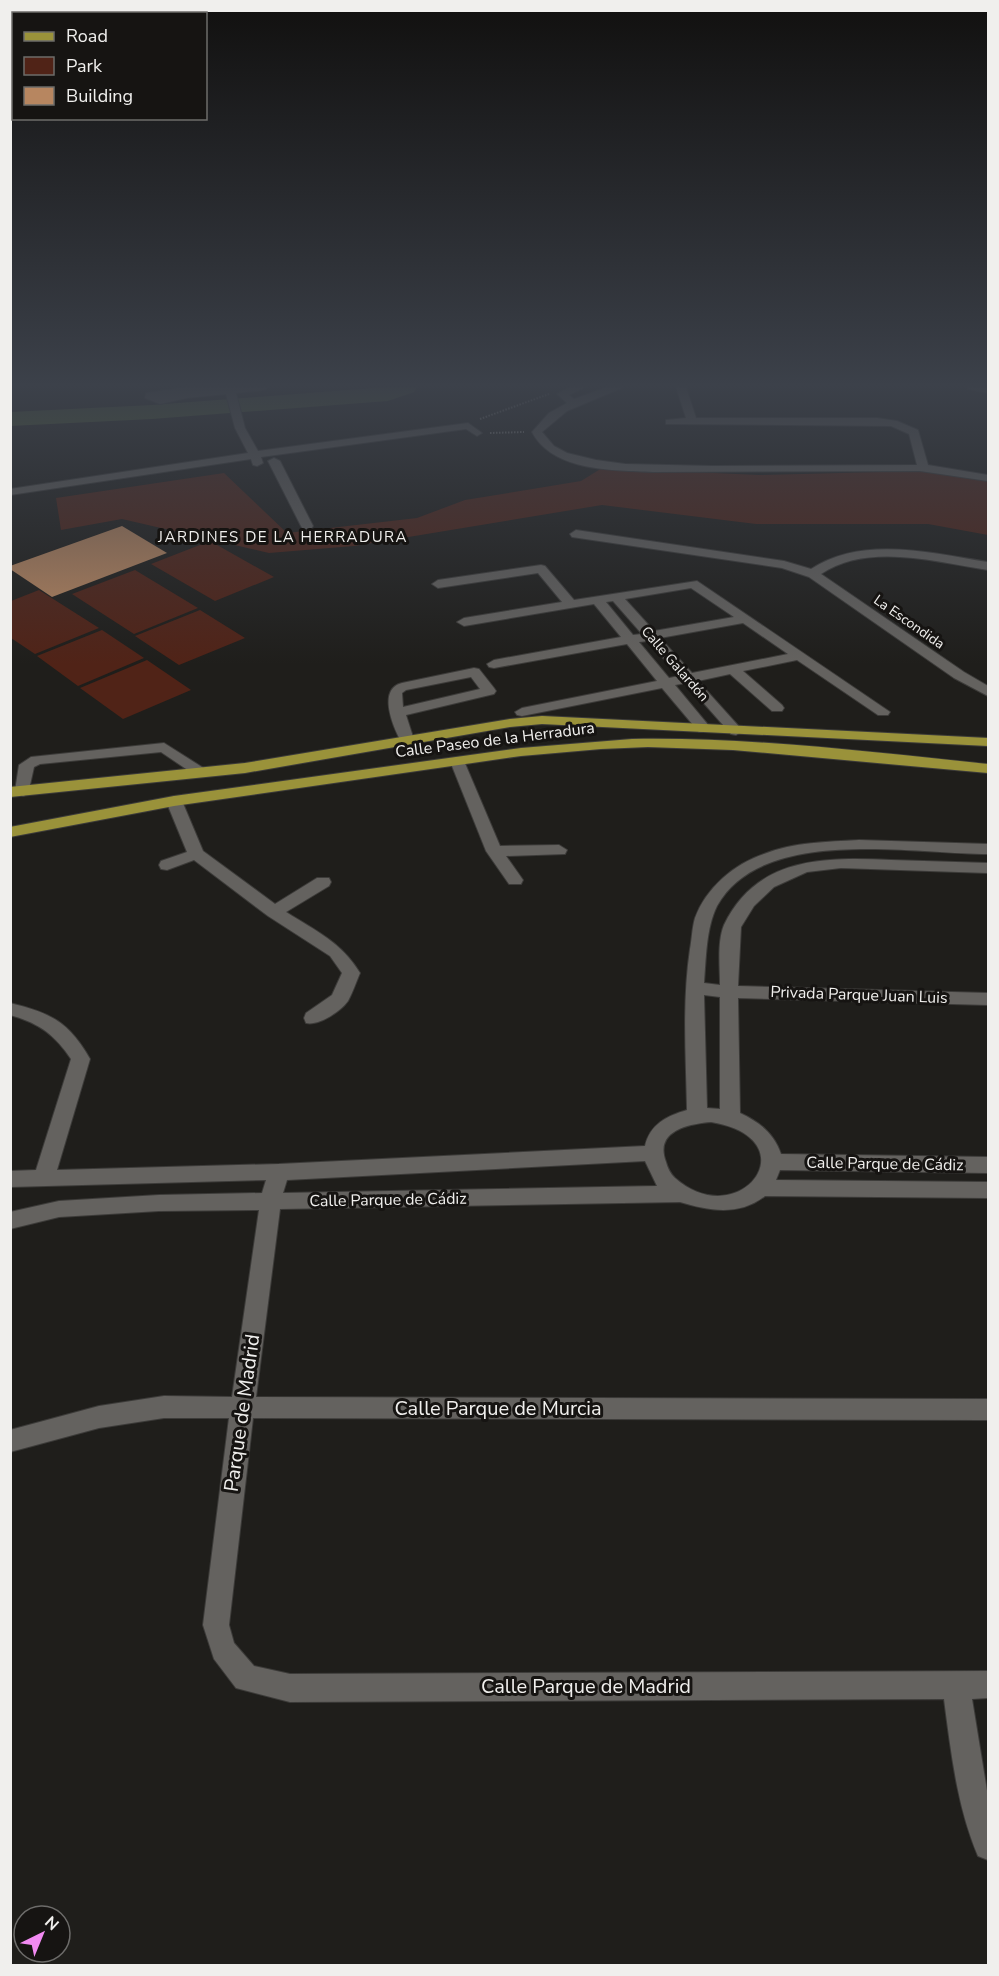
<svg xmlns="http://www.w3.org/2000/svg" width="999" height="1976" font-family="'Nunito Sans',sans-serif">
<style>
.green{fill:#502317}
.lines{fill:none;stroke-linecap:round;stroke-linejoin:round}
.river{fill:#546935;fill-rule:evenodd}
.building{fill:#b78660}
.minor-casing{stroke:#3c3b39;stroke-width:2}
.major-casing{stroke:#3c3b39;stroke-width:2}
.path{stroke:#908f8c;stroke-width:2;stroke-dasharray:1.5 1.5;stroke-linecap:butt}
.minor{fill:#64625f;fill-rule:evenodd}
.major{fill:#9a923a;fill-rule:evenodd}
.labels{text-anchor:middle;dominant-baseline:central;stroke-width:6;stroke-linejoin:round;paint-order:stroke}
.far-street-label{font-size:14px;fill:#f0efed;stroke:#161412}
.far-neighbourhood-label{font-size:15px;letter-spacing:1.5px;fill:#f0efed;stroke:#161412}
.street-label{font-size:16px;fill:#f0efed;stroke:#161412}
.near-street-label{font-size:20px;fill:#f0efed;stroke:#161412}
</style>
<rect width="100%" height="100%" fill="#1f1e1b"/>
<g class="green">
<path d="M602,468L759,475L920,471L988,481V535L928,524H756L602,505L354,546L269,553L122,519L61,530L56,498L224,473L287,533L417,518L465,500L581,481Z"/>
<path d="M210,541L274,577L215,601L151,564Z"/>
<path d="M135,570L198,608L134,634L72,594Z"/>
<path d="M39,590L99,628L35,654L11,638V601Z"/>
<path d="M200,610L245,638L179,665L135,636Z"/>
<path d="M102,630L144,658L78,686L37,656Z"/>
<path d="M147,660L191,690L123,719L80,688Z"/>
</g>
<g class="lines">
<path class="river" d="M386,387H417L414,392L388,401L152,419L10,426V412L152,405Z"/>
</g>
<path class="building" d="M122,526L167,553L52,597L10,569V566Z"/>
<g class="lines">
<defs>
<g id="minor">
<path d="M186,387H269L264,390L236,393L245,428L258,451L468,423L482,433L477,436L466,429L261,457L263,463L257,466L253,465L251,459L10,495V489L248,453L235,428L226,394L187,398L160,404L145,398L146,393Z"/>
<path d="M570,387H585L569,395L574,399L607,387H624L567,411L542,432L554,446L567,453L596,460L625,464L712,466L917,465L909,434L891,426L666,424V420L686,418L676,387H686L696,418H877L897,421L918,430L928,465L988,475V481L920,471L653,472C614,470 553,472 532,432L549,413L567,403L557,394Z"/>
<path d="M967,387H988V393L968,389Z"/>
<path d="M274,458L280,461L313,526L311,529H303L301,526L268,461Z"/>
<path d="M576,530L784,561L811,569C862,535 932,553 988,562V570C936,562 868,542 821,574L964,672L988,686V696L954,678L809,577L782,568L572,537L570,534Z"/>
<path d="M541,565L545,566L574,600L697,581L890,712L888,715H878L797,660L743,671L782,705L784,708L782,711H772L730,674L698,681L743,731L736,735L731,734L686,683L675,685L709,726L711,729L709,732H699L662,688L522,716L517,715L515,712L522,708L657,681L627,644L494,668L489,667L487,664L494,660L621,637L594,604L464,626L457,622L464,618L562,602L538,573L438,588L432,584L438,580ZM691,588L734,617L654,631L625,599ZM613,601L642,634L633,635L606,602ZM743,623L788,654L692,673L660,638ZM648,641L679,676L669,678L639,642Z"/>
<path d="M474,668L479,669L494,688L496,691L494,694L406,715L414,740L412,743H402C393,727 377,689 402,683ZM471,677L480,689L403,707L402,693L406,690Z"/>
<path d="M164,743L205,769L208,772L205,775H195L161,752L40,764L34,767L28,794L23,796L15,791L19,765L31,757Z"/>
<path d="M457,757L464,761L500,846L559,845L567,850L565,854L506,856L523,880L521,884H509L486,851L450,761Z"/>
<path d="M174,796L182,801L203,851L275,904L317,878H329L331,882L329,886L286,912C316,931 341,942 360,973C356,982 353,992 348,1001C341,1011 319,1026 306,1023L304,1018L306,1013L332,995L342,973L330,956L268,916L194,860L167,870L161,869L159,865L161,861L187,852L166,801Z"/>
<path d="M859,840L988,844V854C912,854 762,825 717,906C706,928 706,959 704,983L720,985C720,967 717,942 724,925C757,856 826,857 891,860C924,861 956,862 988,863V873L841,868L807,872L774,887L754,906L741,927L738,986L988,993V1005L738,998L740,1113C759,1122 774,1133 781,1154L988,1157V1173L780,1170L776,1180L988,1182V1198L765,1196C740,1216 709,1211 680,1202L280,1209L256,1397L988,1399V1420L253,1418L229,1625L234,1643L254,1666L290,1674L988,1671V1698L972,1699L988,1797V1860L978,1856C957,1807 951,1752 944,1699L290,1702L236,1688L214,1659L203,1625L229,1418H164L99,1428L10,1452V1430L99,1406L164,1396L232,1397L259,1210L159,1211L59,1217L10,1229V1212L59,1201L159,1195L262,1193L266,1180L10,1187V1171L36,1170L71,1059C55,1035 39,1023 10,1015V1003C51,1013 69,1022 90,1059L57,1170L279,1164L645,1146C650,1124 667,1116 687,1110C686,1056 682,1003 690,949C692,939 692,928 695,918C706,888 734,864 764,854C794,842 827,842 859,840ZM704,995L720,997V1109L707,1108ZM711,1122C812,1139 740,1235 675,1178C670,1173 668,1169 666,1162C654,1131 688,1124 711,1122ZM645,1161L657,1186L283,1193L287,1180Z"/>
</g>
<g id="major">
<path d="M542,716L988,738V746L542,724L510,727L245,773L10,797V787L245,763L510,719Z"/>
<path d="M632,739C751,737 870,752 988,764V773L733,750L648,747L601,749L521,756L174,806L10,837V827L174,796L521,748Z"/>
</g>
</defs>
<use href="#minor" class="minor-casing"/>
<use href="#major" class="major-casing"/>
<g class="path">
<path d="M480,419L549,394"/>
<path d="M490,433L524,432"/>
</g>
<use href="#minor" class="minor"/>
<use href="#major" class="major"/>
</g>
<linearGradient id="sky" x2="0" y2="1"><stop stop-color="#11100f"/><stop offset="0.58" stop-color="#3c414a"/><stop offset="1" stop-color="#3c414a" stop-opacity="0"/></linearGradient>
<rect width="999" height="664" fill="url(#sky)"/>
<g class="labels">
<g class="far-street-label">
<text transform="translate(909 622) rotate(35)">La Escondida</text>
<text transform="translate(675 664) rotate(49)">Calle Galardón</text>
</g>
<g class="far-neighbourhood-label">
<text x="283" y="537">JARDINES DE LA HERRADURA</text>
</g>
<g class="street-label">
<text transform="translate(495 740) rotate(-7)">Calle Paseo de la Herradura</text>
<text transform="translate(859 995) rotate(2)">Privada Parque Juan Luis</text>
<text transform="translate(885 1164) rotate(1)">Calle Parque de Cádiz</text>
<text transform="translate(388 1200) rotate(-1)">Calle Parque de Cádiz</text>
</g>
<g class="near-street-label">
<text x="498" y="1408">Calle Parque de Murcia</text>
<text transform="translate(242 1413) rotate(-82)">Parque de Madrid</text>
<text x="586" y="1686">Calle Parque de Madrid</text>
</g>
</g>
<rect width="999" height="1976" fill="none" stroke="#f0efed" stroke-width="24"/>
<rect x="12" y="12" width="195" height="108" fill="#161412" stroke="#6d6c6a" stroke-width="1.5"/>
<rect x="24" y="32" width="30" height="9" fill="#9a923a" stroke="#6d6c6a" stroke-width="1.5"/>
<text x="66" y="42" font-size="18" fill="#f0efed">Road</text>
<rect x="24" y="57" width="30" height="18" fill="#502317" stroke="#6d6c6a" stroke-width="1.5"/>
<text x="66" y="72" font-size="18" fill="#f0efed">Park</text>
<rect x="24" y="87" width="30" height="18" fill="#b78660" stroke="#6d6c6a" stroke-width="1.5"/>
<text x="66" y="102" font-size="18" fill="#f0efed">Building</text>
<g transform="translate(42 1934) rotate(43)"><circle r="28" fill="#161412" stroke="#6d6c6a" stroke-width="1.5"/>
<path d="M0-4.5L10 22L0 15L-10 22Z" fill="#f28af2"/>
<text y="-9" font-size="16" font-weight="bold" text-anchor="middle" fill="#f0efed">N</text>
</g>
</svg>
